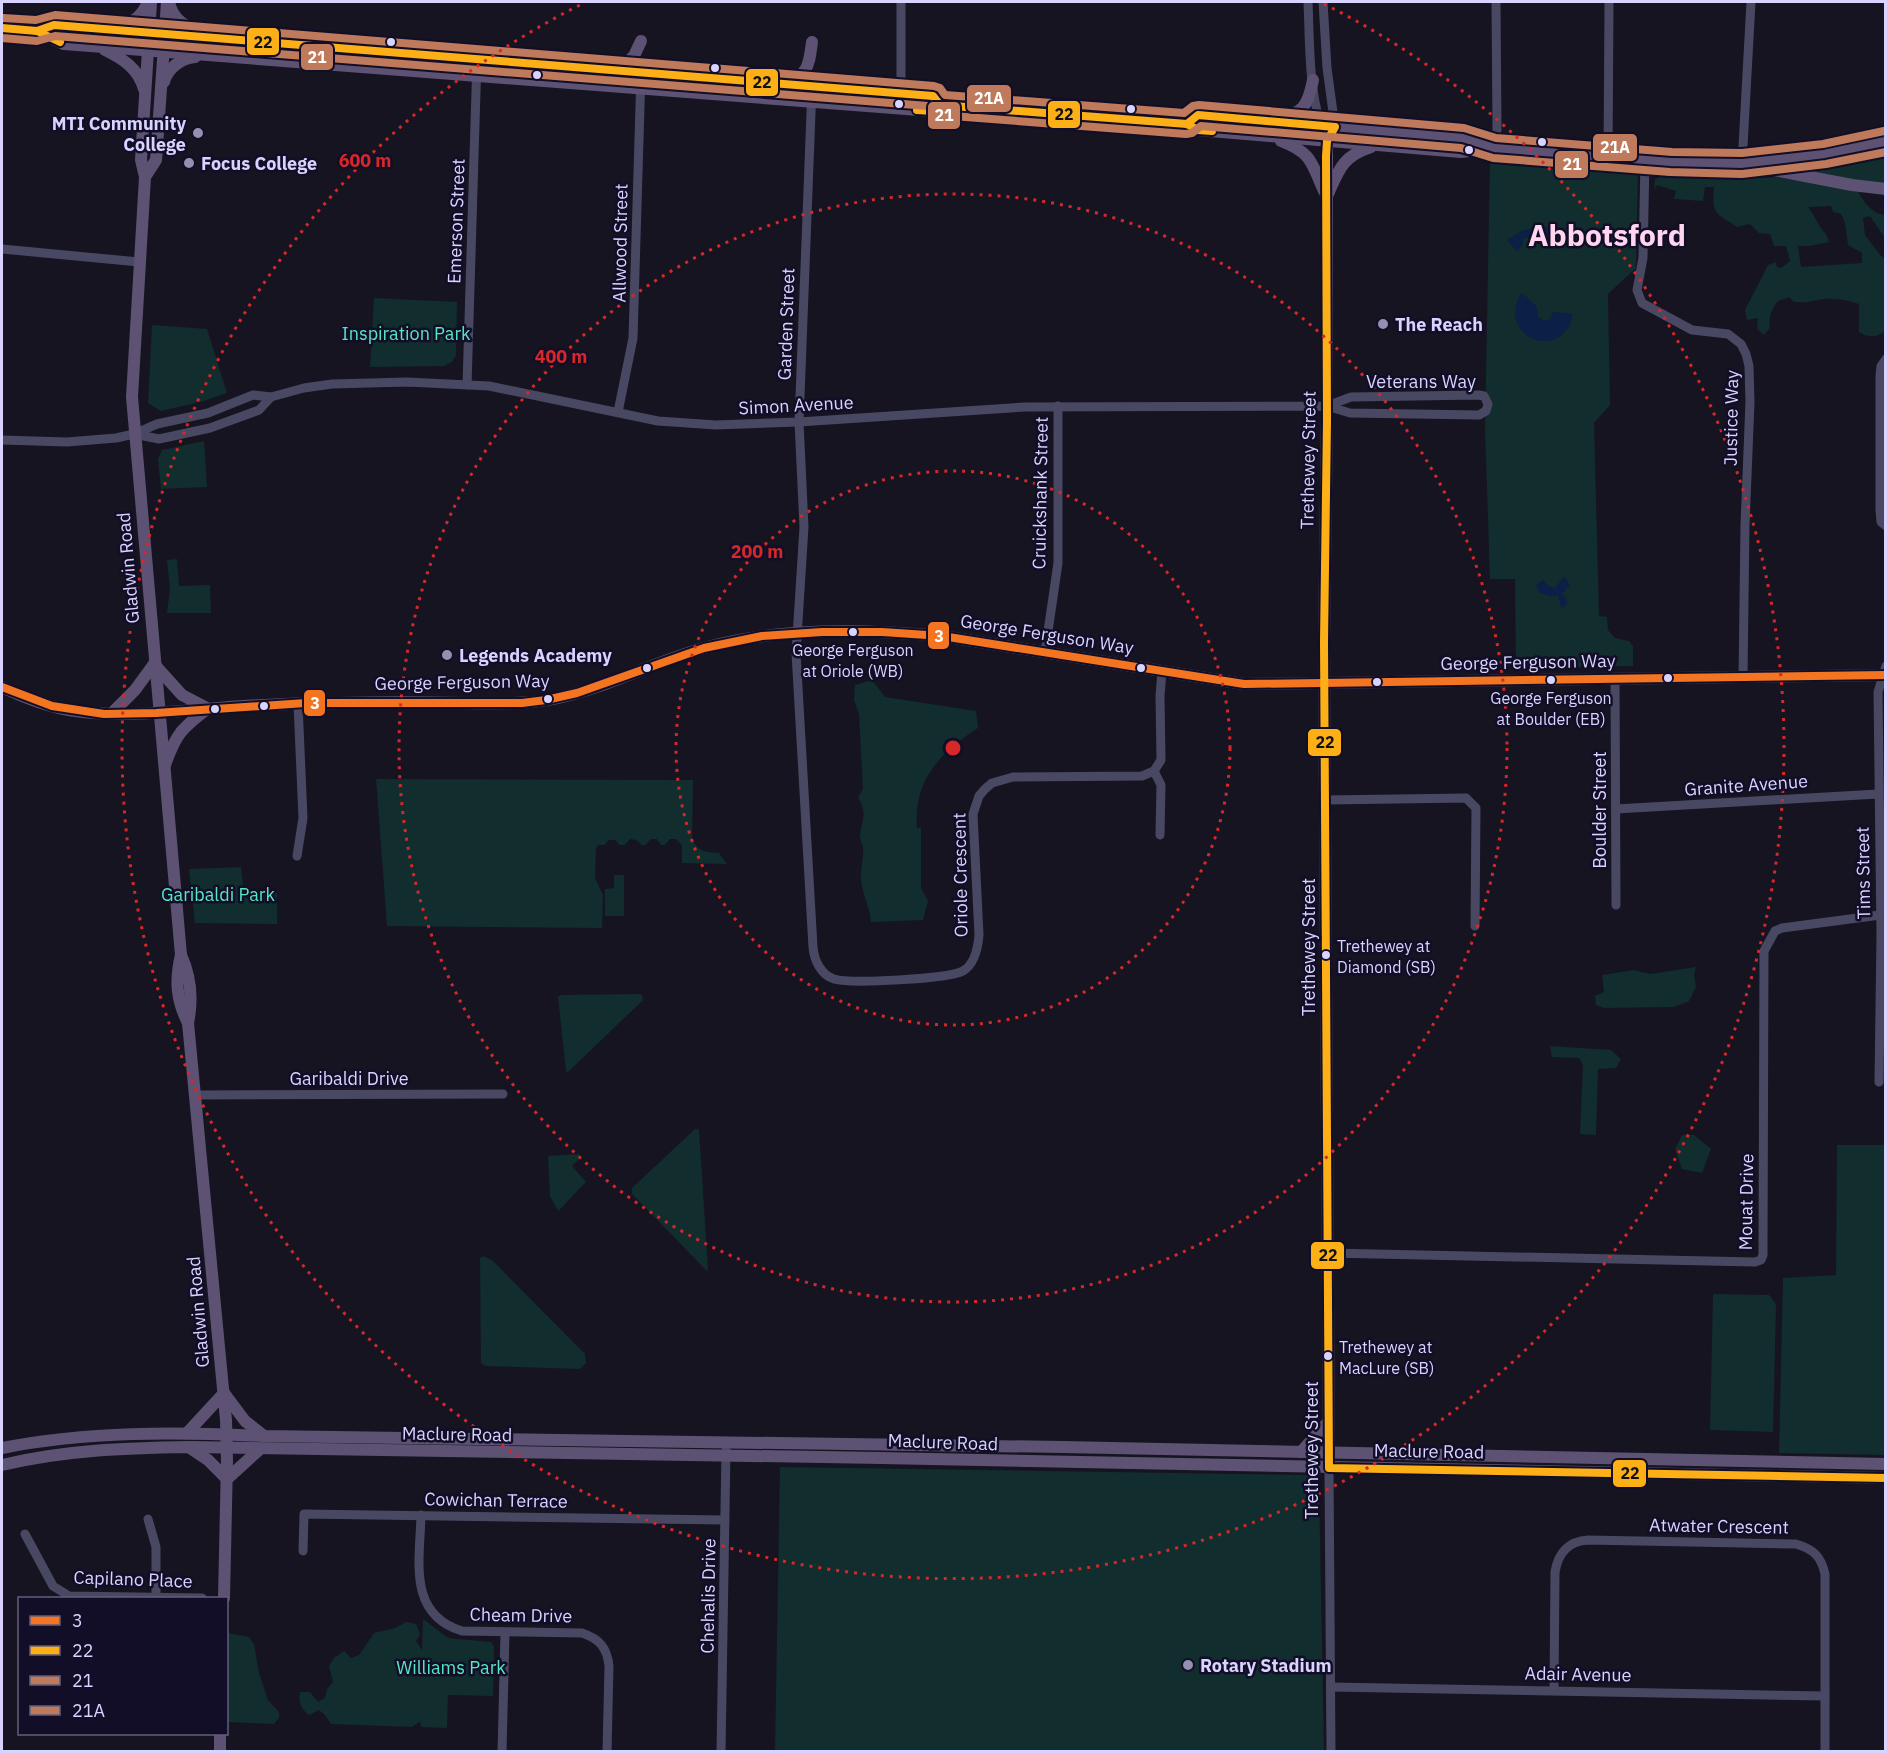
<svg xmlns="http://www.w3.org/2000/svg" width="1887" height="1753" font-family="'IBM Plex Sans',sans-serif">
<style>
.green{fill:#112d2e;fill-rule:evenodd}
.water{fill:#0a2046}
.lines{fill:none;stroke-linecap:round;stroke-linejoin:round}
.minor{stroke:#494862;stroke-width:9}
.major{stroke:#5d5273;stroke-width:12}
.bus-1-casing{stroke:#120e27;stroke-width:12}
.bus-2-casing{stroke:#120e27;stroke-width:12}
.bus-3-casing{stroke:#120e27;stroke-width:12}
.bus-4-casing{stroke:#120e27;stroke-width:12}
.bus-1{stroke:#f37421;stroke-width:8}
.bus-2{stroke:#fcaf17;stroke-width:8}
.bus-3{stroke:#bf795b;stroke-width:8}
.bus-4{stroke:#bf795b;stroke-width:8}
.ring{fill:none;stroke:#d62828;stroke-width:3;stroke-dasharray:3 6}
.bus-dot{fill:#d8d3ff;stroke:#120e27;stroke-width:2}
.poi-dot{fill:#9490b1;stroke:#120e27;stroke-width:2}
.labels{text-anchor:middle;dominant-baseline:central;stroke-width:5;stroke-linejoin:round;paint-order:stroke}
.bus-label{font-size:16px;fill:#d8d3ff;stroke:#120e27}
.poi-label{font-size:18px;font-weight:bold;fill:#d8d3ff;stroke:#120e27;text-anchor:start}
.street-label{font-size:18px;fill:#d8d3ff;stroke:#120e27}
.park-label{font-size:18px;fill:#57e7c2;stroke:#120e27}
.town-label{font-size:30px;font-weight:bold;fill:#ffd5f0;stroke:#120e27}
.centre{fill:#d62828;stroke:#120e27;stroke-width:3}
.ring-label{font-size:18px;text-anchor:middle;font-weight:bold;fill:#d62828;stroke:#120e27;stroke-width:5;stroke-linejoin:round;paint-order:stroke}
.line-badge{stroke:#120e27;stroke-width:2}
.badge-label{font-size:16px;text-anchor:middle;font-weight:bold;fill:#fff}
.pale-badge-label{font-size:16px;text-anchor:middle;font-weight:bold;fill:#111}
</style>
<rect width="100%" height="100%" fill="#161421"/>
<g class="green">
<path d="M1882,155L1883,159L1885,158V185L1802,171L1853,163Z"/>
<path d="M1490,161L1638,174L1636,268L1608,294L1610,405L1594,423L1599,616L1607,617L1608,630L1615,638L1629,641L1633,646V666L1516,668L1515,579H1490L1485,428Z"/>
<path d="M1662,176L1742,179L1777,177L1858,191C1863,202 1872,214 1885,215V238L1870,216L1863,218L1865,235L1881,256L1885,258V331C1876,338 1869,338 1859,332V304C1846,300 1832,297 1818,300C1806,302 1807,303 1794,302L1789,297C1786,299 1783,299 1780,300C1772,304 1768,321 1770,328L1764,335L1757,329L1758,318L1747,320L1745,310L1768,265L1776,262L1777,267L1781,268L1790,261L1786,246H1774L1770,234L1759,233L1750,224L1737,227C1715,212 1712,216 1714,187H1705L1703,201L1674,199L1676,191L1657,185L1654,190L1655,179ZM1831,206L1833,212L1841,214L1845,223L1848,245L1862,253V263L1801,267L1798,246H1810L1829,242C1825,229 1823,233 1819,225C1815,218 1813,213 1808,207Z"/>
<path d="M374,298L457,302L456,355L452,362L444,366L370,367Z"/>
<path d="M152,325L207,329L227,393L204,401L161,411L148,403Z"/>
<path d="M204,441L207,487L161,489L158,459L162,450Z"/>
<path d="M177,559L179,586L210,585L211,613H167L170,588L167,560Z"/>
<path d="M872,680L885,697L976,711L978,728C941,752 913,780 917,828L921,827V888L928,901L923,920L871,922C870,908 863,896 861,881C860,870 864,858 863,847C862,842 859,839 860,834C863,816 867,814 858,797L863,789L859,714L854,700L855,685Z"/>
<path d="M376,779L693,780L692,840C699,852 706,852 719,853L727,864L682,863V845L676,839H670L665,845H661L657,839H651L645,845H642L636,840L630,839L625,845H620L615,840H609L604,845H598L596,848L595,878L603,895L602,928L387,926Z"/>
<path d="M241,867L244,894L277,893V924L195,923L189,869Z"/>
<path d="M614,875H624V916H605V889L614,888Z"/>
<path d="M1696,967L1694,975L1696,987L1689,1001L1674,1007L1604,1008L1596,1005L1595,996L1604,992L1602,975L1634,970L1650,974Z"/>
<path d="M640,994L642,995L643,1000L568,1072L566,1071L558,997L561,995Z"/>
<path d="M1550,1046L1611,1050L1621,1059L1616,1068L1598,1069L1596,1135L1580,1134L1583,1065L1579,1058L1552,1057Z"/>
<path d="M695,1129L699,1130L708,1269L707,1271L632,1194V1188Z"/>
<path d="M1682,1135H1694L1711,1149L1702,1173L1682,1169L1675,1149Z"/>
<path d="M1837,1145H1885V1455L1779,1453L1783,1278L1836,1275Z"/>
<path d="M579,1154L580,1158L572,1166L586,1182C575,1192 569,1201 558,1211L550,1196L548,1156Z"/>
<path d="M483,1256L492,1260L585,1354L586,1363L580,1369L485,1366L481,1363L480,1258Z"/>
<path d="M1713,1294L1769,1295L1776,1304L1773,1432L1710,1430Z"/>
<path d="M780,1467L1307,1475L1319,1487L1324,1751H775Z"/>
<path d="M423,1619L448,1638L491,1642L494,1647L493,1696L448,1695L447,1728L421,1727L420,1721L412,1727L331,1724L325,1715L319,1710L309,1715C301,1709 298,1702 300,1692H310L318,1702L325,1698L327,1689L333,1682L329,1666L334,1658L344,1651L351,1658L359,1655L374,1633L395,1628L406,1622L416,1624L420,1634L416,1641L422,1650Z"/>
<path d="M227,1633L249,1637L254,1644L259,1673L268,1700L279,1712V1718L274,1724L227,1722Z"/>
</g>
<g class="water">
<path d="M1539,226L1562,229L1577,237L1569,245H1563V238H1553L1545,233L1537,238H1523V244L1517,251L1507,240L1521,231Z"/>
<path d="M1522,293L1537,307L1538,317L1545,321L1550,319L1553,312L1573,314C1562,367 1493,333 1522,293Z"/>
<path d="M1564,576L1570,585L1562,594L1566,598L1567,604L1565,606L1561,607L1558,595L1549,596L1540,593L1536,585L1543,580L1548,586L1555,588Z"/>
</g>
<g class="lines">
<g class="minor">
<path d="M901,2V94"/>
<path d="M1308,2C1310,45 1308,101 1327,141"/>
<path d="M1323,2L1327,68L1335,127L1327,141"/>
<path d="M812,87L799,422L804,527L796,653L813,947C814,960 821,975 834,979C851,984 948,979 963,971C975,964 978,947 979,935L973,814L979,796L985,789L992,783L1013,777L1142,776L1154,771"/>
<path d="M1494,148L1497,130L1496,2"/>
<path d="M1608,157L1609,2"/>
<path d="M1645,160L1643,258L1637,290L1642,303L1692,330L1728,334L1741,344L1746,354L1749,366L1750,402L1745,525L1743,677"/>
<path d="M1742,164L1751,2"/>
<path d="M2,249L139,262"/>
<path d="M1886,359L1881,366L1880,376V510L1881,522L1886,526"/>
<path d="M467,385L477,59"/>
<path d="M618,412L633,338L641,73"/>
<path d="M134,434L159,439L210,428L259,410L271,397"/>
<path d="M2,440L67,442L116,438L134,434L157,424L208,413L253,395L271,397L304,388L332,384L407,382L489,386L658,421L716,425L799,422L1025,407L1327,406L1350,413L1479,415L1486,411L1488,404L1484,396L1479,395L1351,397L1327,406"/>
<path d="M1045,652L1058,563V406"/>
<path d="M1615,679L1616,905"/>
<path d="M1325,800L1466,798L1476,808L1475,926"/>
<path d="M1616,809L1878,794"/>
<path d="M1160,835L1161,785L1154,771L1161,760L1160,696L1162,671"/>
<path d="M297,856L303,818L298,704"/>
<path d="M1879,1082L1881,935L1878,692L1886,666"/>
<path d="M195,1095L503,1094"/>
<path d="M1329,1253L1755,1262L1761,1260L1763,1255L1764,951L1775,931L1782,928L1880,915"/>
<path d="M1329,1468L1331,1752"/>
<path d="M421,1515C420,1560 407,1614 462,1631L582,1633C600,1639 607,1648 609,1666L607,1752"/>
<path d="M148,1519L156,1547V1598"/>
<path d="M25,1534L53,1586L69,1596L202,1598"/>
<path d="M303,1551L304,1514L725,1520"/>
<path d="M1331,1687L1825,1696"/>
<path d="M1554,1690L1555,1572C1558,1553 1569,1541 1588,1540L1796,1544C1813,1549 1821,1556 1825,1574V1752"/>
<path d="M502,1752L505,1633"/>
<path d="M721,1752L726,1450"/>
</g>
<g class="major">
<path d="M151,2L141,160L145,177L132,397L181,955C191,977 193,999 188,1023L226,1420L227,1461L224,1598"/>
<path d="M169,2C173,20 185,27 203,32"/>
<path d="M115,27C131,25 142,17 148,2"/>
<path d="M2,28L37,31L64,44L932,111L940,105L1187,124L1198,130L1461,152L1494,148L1671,162L1742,164L1825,154L1886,141"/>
<path d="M37,31L54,25L933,96L940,105"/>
<path d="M105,50C123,59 138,68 144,89"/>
<path d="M618,71L634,56L641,41"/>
<path d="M164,82C167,69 181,58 195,57"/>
<path d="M783,82C809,77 809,64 812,42"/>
<path d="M1277,118C1303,114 1308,106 1313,80"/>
<path d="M1187,124L1198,115L1463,138L1490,147"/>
<path d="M1281,141C1312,153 1311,162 1324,191"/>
<path d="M1327,141V421L1324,642L1329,1460"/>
<path d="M1758,167L1852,185L1886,189"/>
<path d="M145,177L156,160L167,2"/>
<path d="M1328,194C1339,169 1343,156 1371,147"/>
<path d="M154,664L182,695L207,708"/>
<path d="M2,687C23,697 46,706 69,710C115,718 163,712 208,709C251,705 295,703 338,703C379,702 421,702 463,703C494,703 527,705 558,698C608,687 654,662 704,648C780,627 863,629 942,636L1244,684L1886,675"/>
<path d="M112,713L135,690L154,664"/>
<path d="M165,765C176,734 181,729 207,709"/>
<path d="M181,955C175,980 176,999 188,1023"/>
<path d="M224,1393L245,1421L264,1436"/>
<path d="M188,1432L224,1393"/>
<path d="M2,1448C88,1431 176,1432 264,1436L1063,1447L1886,1464"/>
<path d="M190,1448L208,1460L227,1479"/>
<path d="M1301,1452L1329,1421"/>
<path d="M2,1465C64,1450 126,1448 189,1447L881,1458L1886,1478"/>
<path d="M227,1479L260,1449"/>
<path d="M220,1752V1734"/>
</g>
<defs>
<path id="bus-1" d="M2,687L52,706L104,714L156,713L306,703H522L546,700L577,693L704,648L762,636L822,632H882L942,636L1244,684L1886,675"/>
<g id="bus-2">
<path d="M2,28L37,31L60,42"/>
<path d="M37,31L54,25L933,96L940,105"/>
<path d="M917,110L932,111L940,105L1187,124L1198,130L1212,131"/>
<path d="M1187,124L1198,115L1335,127L1327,141L1326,156L1327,421L1324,642L1329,1468L1886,1478"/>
</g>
<path id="bus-3" d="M2,38L37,41L55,36L928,106L933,113L939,115L1186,134L1192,133L1201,126L1461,148L1493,158L1670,172L1742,174L1826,164L1886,152"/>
<path id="bus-4" d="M3,18L36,20L55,15L934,86L940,88L945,95L1184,113L1193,106L1199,105L1464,128L1496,138L1672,152L1742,153L1823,144L1884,131"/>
</defs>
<use href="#bus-1" class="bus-1-casing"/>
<use href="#bus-2" class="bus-2-casing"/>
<use href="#bus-3" class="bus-3-casing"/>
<use href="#bus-4" class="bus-4-casing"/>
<use href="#bus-1" class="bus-1"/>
<use href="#bus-2" class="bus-2"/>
<use href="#bus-3" class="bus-3"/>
<use href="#bus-4" class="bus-4"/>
</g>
<g class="ring">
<circle cx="953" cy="748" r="277"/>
<circle cx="953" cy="748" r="554"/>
<path d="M1324 4A831 831 0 1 1 582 4"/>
</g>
<g class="bus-dot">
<circle cx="391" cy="42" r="5"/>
<circle cx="715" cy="68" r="5"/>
<circle cx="537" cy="75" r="5"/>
<circle cx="899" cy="104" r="5"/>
<circle cx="1131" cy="109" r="5"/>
<circle cx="1542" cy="142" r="5"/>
<circle cx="1469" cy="150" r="5"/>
<circle cx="853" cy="632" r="5"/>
<circle cx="647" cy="668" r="5"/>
<circle cx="1141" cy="668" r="5"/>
<circle cx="1668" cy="678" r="5"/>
<circle cx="1551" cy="680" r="5"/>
<circle cx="1377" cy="682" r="5"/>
<circle cx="548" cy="699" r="5"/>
<circle cx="264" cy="706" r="5"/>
<circle cx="215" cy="709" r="5"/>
<circle cx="1326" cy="955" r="5"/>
<circle cx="1328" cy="1356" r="5"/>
</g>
<g class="poi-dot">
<circle cx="198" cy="133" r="6"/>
<circle cx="189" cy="163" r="6"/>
<circle cx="1383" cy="324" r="6"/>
<circle cx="447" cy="655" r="6"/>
<circle cx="1188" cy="1665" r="6"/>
</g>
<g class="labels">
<g class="bus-label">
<text x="853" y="650">George Ferguson<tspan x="853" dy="21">at Oriole (WB)</tspan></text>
<text x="1551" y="698">George Ferguson<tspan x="1551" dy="21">at Boulder (EB)</tspan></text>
<text x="1337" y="946" text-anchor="start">Trethewey at<tspan x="1337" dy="21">Diamond (SB)</tspan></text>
<text x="1339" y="1347" text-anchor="start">Trethewey at<tspan x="1339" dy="21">MacLure (SB)</tspan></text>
</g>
<g class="poi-label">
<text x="186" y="123" text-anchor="end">MTI Community<tspan x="186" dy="21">College</tspan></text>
<text x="201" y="163">Focus College</text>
<text x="1395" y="324">The Reach</text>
<text x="459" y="655">Legends Academy</text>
<text x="1200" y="1665">Rotary Stadium</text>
</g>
<g class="street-label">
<text transform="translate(456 221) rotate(-88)">Emerson Street</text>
<text transform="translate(620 243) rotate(-89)">Allwood Street</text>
<text transform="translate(786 324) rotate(-88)">Garden Street</text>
<text x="1421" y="381">Veterans Way</text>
<text transform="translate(796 405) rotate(-3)">Simon Avenue</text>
<text transform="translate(1731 418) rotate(-89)">Justice Way</text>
<text transform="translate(1308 460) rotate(-89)">Trethewey Street</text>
<text transform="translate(1040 493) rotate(-89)">Cruickshank Street</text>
<text transform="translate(128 568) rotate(-95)">Gladwin Road</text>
<text transform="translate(1047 634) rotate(9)">George Ferguson Way</text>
<text transform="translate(1528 662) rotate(-1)">George Ferguson Way</text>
<text transform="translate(462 682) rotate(-1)">George Ferguson Way</text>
<text transform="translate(1746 785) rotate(-4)">Granite Avenue</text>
<text transform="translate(1599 810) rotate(-90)">Boulder Street</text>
<text transform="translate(1863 873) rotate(-91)">Tims Street</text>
<text transform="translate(960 875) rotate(-91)">Oriole Crescent</text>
<text transform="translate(1308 947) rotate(-90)">Trethewey Street</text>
<text x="349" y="1078">Garibaldi Drive</text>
<text transform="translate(1746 1202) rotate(-89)">Mouat Drive</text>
<text transform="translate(198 1312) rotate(-95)">Gladwin Road</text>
<text transform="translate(457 1434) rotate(1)">Maclure Road</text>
<text transform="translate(943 1442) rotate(2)">Maclure Road</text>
<text transform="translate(1311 1450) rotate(-90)">Trethewey Street</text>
<text transform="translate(1429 1451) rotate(1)">Maclure Road</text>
<text transform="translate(496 1500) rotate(1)">Cowichan Terrace</text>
<text transform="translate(1719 1526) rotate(1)">Atwater Crescent</text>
<text transform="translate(133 1579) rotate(2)">Capilano Place</text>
<text transform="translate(708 1596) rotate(-89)">Chehalis Drive</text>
<text transform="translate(521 1615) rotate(1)">Cheam Drive</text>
<text transform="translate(1578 1674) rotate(1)">Adair Avenue</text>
</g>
<g class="park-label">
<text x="406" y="333">Inspiration Park</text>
<text x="218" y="894">Garibaldi Park</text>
<text x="451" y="1667">Williams Park</text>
</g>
<g class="town-label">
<text x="1607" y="234">Abbotsford</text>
</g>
</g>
<circle cx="953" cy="748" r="9" class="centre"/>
<g class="ring-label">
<text x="365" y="167">600 m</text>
<text x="561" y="363">400 m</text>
<text x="757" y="558">200 m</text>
</g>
<g class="line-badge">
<rect x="246" y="27" width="34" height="29" rx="6" fill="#fcaf17"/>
<rect x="300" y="43" width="34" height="28" rx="6" fill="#bf795b"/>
<rect x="745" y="68" width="34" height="29" rx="6" fill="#fcaf17"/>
<rect x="966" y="84" width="46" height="29" rx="6" fill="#bf795b"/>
<rect x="1047" y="100" width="34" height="29" rx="6" fill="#fcaf17"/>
<rect x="927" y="101" width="34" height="29" rx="6" fill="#bf795b"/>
<rect x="1592" y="133" width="46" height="29" rx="6" fill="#bf795b"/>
<rect x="1554" y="150" width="35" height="29" rx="6" fill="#bf795b"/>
<rect x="927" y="621" width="23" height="29" rx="6" fill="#f37421"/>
<rect x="303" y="689" width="23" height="28" rx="6" fill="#f37421"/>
<rect x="1307" y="728" width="35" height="29" rx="6" fill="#fcaf17"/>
<rect x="1310" y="1241" width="35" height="29" rx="6" fill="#fcaf17"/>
<rect x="1612" y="1459" width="35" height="29" rx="6" fill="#fcaf17"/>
</g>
<g class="badge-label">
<text x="317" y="63">21</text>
<text x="989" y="104">21A</text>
<text x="944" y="121">21</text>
<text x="1615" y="153">21A</text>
<text x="1572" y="170">21</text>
<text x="939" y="642">3</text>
<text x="315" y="709">3</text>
</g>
<g class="pale-badge-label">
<text x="263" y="48">22</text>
<text x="762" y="88">22</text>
<text x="1064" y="120">22</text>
<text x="1325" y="748">22</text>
<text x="1328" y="1261">22</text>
<text x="1630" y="1479">22</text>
</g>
<rect width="1887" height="1753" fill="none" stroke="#d8d3ff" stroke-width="6"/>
<rect x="18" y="1597" width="210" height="138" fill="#120e27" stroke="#615d7d" stroke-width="1.5"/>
<rect x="30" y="1616" width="30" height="9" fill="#f37421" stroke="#615d7d" stroke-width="1.5"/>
<text x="72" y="1627" font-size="18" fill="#d8d3ff">3</text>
<rect x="30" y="1646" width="30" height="9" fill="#fcaf17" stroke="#615d7d" stroke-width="1.5"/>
<text x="72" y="1657" font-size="18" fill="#d8d3ff">22</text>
<rect x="30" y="1676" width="30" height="9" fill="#bf795b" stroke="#615d7d" stroke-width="1.5"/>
<text x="72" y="1687" font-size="18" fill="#d8d3ff">21</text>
<rect x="30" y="1706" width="30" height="9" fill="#bf795b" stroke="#615d7d" stroke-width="1.5"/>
<text x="72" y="1717" font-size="18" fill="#d8d3ff">21A</text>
</svg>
